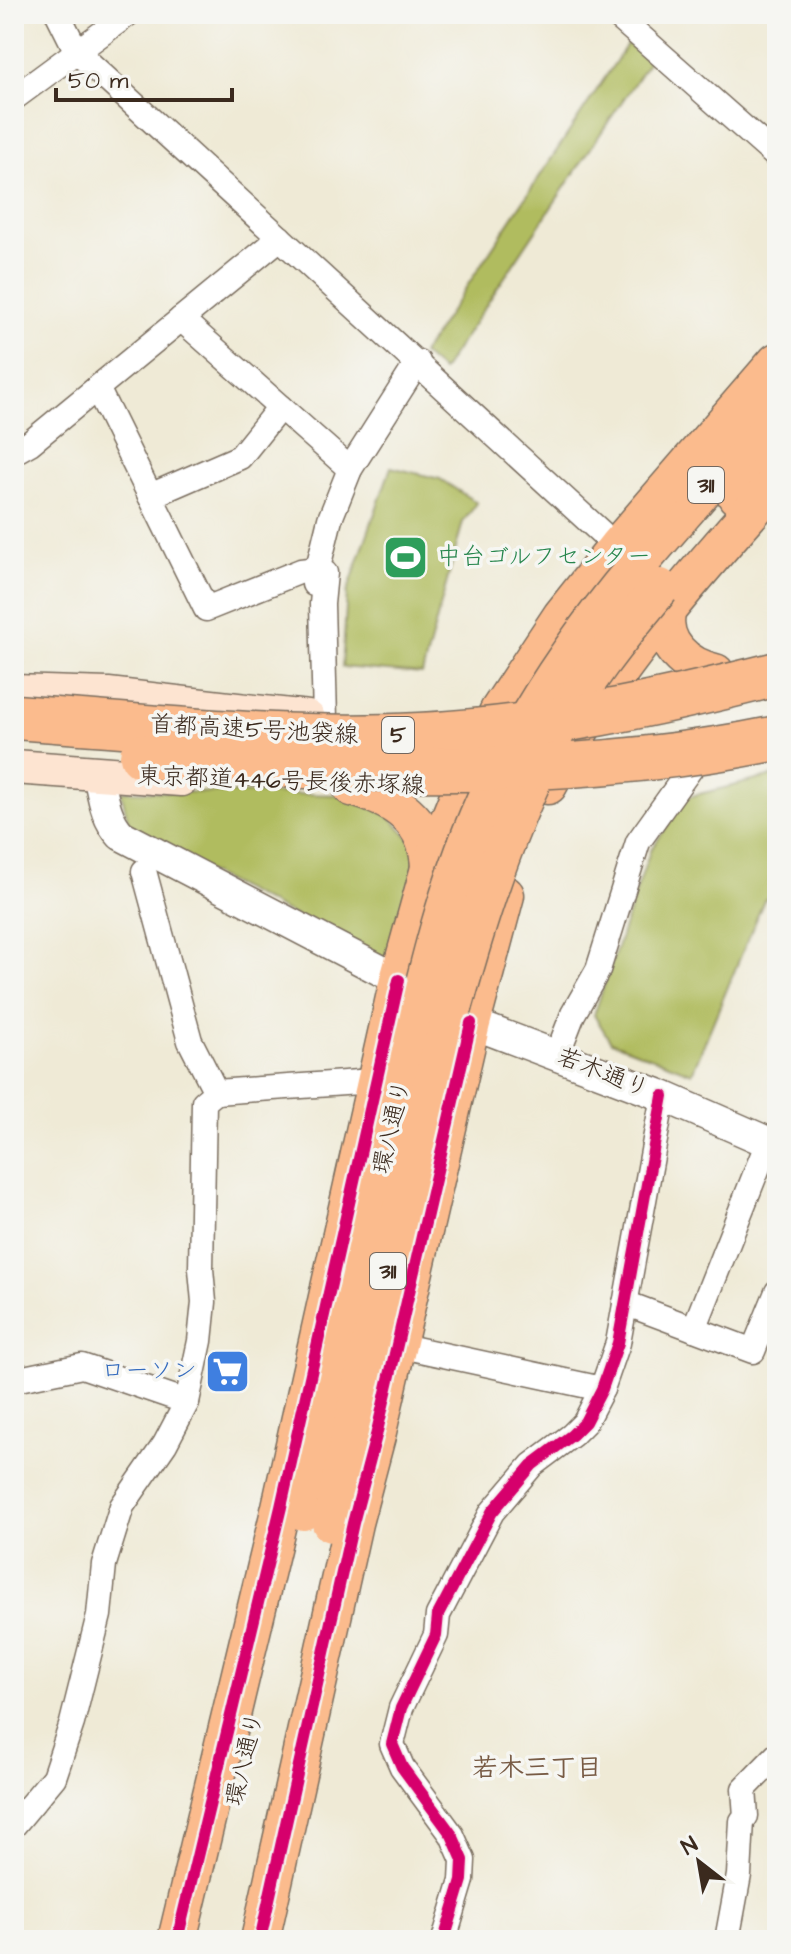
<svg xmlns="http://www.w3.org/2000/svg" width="791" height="1954" font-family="'Architects Daughter','Klee One',sans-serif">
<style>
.green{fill:#b0bc5e;stroke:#76733e;stroke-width:2}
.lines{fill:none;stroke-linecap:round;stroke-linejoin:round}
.minor-casing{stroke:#7a6d5e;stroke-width:27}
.tertiary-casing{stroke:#7a6d5e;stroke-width:33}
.secondary-casing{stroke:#7a6d5e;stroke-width:37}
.primary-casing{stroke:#7a6d5e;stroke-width:41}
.minor{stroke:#fff;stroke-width:24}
.tertiary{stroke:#fff;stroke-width:30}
.secondary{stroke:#fde4d1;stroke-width:34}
.primary{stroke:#fbbb8d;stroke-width:38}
.primary-bridge-casing{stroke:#7a6d5e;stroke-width:41;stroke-linecap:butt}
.motorway-bridge-casing{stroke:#7a6d5e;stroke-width:47;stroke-linecap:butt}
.primary-bridge{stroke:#fbbb8d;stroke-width:38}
.motorway-bridge{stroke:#fbbb8d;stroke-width:44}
.cycleway-casing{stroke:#f6f6f2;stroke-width:17}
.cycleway{stroke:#d6006c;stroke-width:12}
.labels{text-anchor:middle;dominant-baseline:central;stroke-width:7;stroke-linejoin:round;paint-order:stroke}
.shield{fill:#f6f6f2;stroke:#73675e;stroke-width:2}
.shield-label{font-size:22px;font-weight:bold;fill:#3b2a1e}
.leisure-label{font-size:24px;fill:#27864d;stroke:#f6f6f2;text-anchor:start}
.street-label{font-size:24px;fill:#3b2a1e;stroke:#f6f6f2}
.shop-label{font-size:24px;fill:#366cbe;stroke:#f6f6f2;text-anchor:end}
.neighbourhood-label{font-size:26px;font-weight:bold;fill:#785b45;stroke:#f6f6f2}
</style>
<rect width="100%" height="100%" fill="#f6f6f2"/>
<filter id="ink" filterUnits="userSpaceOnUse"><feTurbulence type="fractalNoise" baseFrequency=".0125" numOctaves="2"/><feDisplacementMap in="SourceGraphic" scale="16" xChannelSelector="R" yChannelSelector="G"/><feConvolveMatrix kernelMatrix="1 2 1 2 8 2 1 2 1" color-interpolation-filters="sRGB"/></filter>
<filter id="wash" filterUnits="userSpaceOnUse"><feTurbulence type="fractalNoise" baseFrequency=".006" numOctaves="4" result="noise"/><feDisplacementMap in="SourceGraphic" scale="32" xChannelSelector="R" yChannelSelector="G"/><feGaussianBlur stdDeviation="1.8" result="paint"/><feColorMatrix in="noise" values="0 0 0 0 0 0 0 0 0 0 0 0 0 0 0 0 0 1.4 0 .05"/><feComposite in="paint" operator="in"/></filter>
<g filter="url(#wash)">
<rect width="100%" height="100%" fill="#efead6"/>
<g class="green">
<path d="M628,43L649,61L442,371L422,354Z"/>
<path d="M391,467L440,479L477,503L463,522L422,674L342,667L347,593Z"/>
<path d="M777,775V892L764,900L692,1073L611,1042L594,1015L650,851L687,797Z"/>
<path d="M121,791L353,795L372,798L423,852L386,962L131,833Z"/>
</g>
</g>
<g filter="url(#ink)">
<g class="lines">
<defs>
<g id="minor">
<path d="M58,14L77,52L617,547"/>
<path d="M615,14L777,157"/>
<path d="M14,98L128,14"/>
<path d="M181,319L350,469"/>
<path d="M97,388L206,609L301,571L317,569L325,573L322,604L325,719"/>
<path d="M14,452L30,443L280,238"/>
<path d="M150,496L240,457L280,407"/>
<path d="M314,584L330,519L350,469L418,362"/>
<path d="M144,871L190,1041L216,1092L359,1082L376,1079L388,1081"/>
<path d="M557,1055L573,1014L598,970L638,842L696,761"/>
<path d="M625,1303L753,1351L777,1292"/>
<path d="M694,1329L768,1142"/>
<path d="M397,1345L602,1389"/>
<path d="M14,1380L82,1366L187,1402"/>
<path d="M14,1825L54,1777L72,1723L99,1615L104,1564L122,1506L165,1444L187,1402L200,1341L204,1302L201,1269L204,1102L216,1092"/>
<path d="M444,1940L462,1880L463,1860L452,1835L402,1767L392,1744L401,1708L436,1635L438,1615L492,1512L532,1465L572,1435L585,1422L602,1389L618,1343L663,1096"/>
<path d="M727,1940L739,1875L742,1821L746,1816L744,1789L777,1755"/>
</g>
<path id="tertiary" d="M98,774C103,796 105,818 121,835L399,980L471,1023L663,1096L777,1146"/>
<g id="secondary">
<path d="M14,692L108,695L308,718"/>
<path d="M14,767L181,779"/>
</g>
<g id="primary">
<path d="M737,496L777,450"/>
<path d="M636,567L777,405"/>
<path d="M666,612C660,644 686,667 715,673"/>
<path d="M548,785C605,675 695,574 777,482"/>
<path d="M352,787C394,798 429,820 430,868"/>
<path d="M177,1940L281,1507L399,980L430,868L463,786L499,711L562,616L617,547L777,362"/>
<path d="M260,1940L353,1523L376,1436L471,1023L505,895"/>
</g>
</defs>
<use href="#minor" class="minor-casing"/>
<use href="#tertiary" class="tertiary-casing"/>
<use href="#secondary" class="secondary-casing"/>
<use href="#primary" class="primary-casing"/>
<use href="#minor" class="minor"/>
<use href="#tertiary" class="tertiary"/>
<use href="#secondary" class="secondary"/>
<use href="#primary" class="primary"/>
<defs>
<g id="primary-bridge">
<path d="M303,1511C333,1381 363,1251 393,1121C419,1007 442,889 493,784C531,705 580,634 636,567"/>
<path d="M331,1523C367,1366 399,1208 441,1052C469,947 499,843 549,745C578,688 619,637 660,588"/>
</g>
<g id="motorway-bridge">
<path d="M14,717C148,726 285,742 419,735C541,729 659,704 777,674"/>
<path d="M142,756C354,772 567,781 777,738"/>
</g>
</defs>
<use href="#primary-bridge" class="primary-bridge-casing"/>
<use href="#motorway-bridge" class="motorway-bridge-casing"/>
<use href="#primary-bridge" class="primary-bridge"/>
<use href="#motorway-bridge" class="motorway-bridge"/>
<defs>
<g id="cycleway">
<path d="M177,1940L281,1507L399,980"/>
<path d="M260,1940L353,1523L376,1436L471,1023"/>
<path d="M444,1940L462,1880L463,1860L452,1835L402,1767L392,1744L401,1708L436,1635L438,1615L492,1512L532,1465L572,1435L585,1422L602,1389L618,1343L663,1096"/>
</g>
</defs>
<use href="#cycleway" class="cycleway-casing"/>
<use href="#cycleway" class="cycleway"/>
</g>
</g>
<defs>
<symbol id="stadium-square" viewBox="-11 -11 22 22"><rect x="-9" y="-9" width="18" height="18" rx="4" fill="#2e9e5b" stroke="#f6f6f2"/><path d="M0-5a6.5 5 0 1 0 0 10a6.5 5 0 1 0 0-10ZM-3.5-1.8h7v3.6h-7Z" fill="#fff"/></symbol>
<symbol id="supermarket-square" viewBox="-11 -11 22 22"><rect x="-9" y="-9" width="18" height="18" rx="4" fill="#3f7fe0" stroke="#f6f6f2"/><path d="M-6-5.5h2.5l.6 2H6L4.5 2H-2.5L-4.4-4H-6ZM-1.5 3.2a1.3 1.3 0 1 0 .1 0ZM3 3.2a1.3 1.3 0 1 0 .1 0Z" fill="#fff"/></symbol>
</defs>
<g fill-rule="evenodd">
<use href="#stadium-square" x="380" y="532" width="51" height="51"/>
<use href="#supermarket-square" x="202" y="1346" width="51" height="51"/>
</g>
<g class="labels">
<g class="shield">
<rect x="688" y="467" width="36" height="36" rx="6"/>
<rect x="382" y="717" width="32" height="36" rx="6"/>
<rect x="370" y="1253" width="36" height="36" rx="6"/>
</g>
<g class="shield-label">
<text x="706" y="485">311</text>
<text x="398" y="735">5</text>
<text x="388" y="1271">311</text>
</g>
<g class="leisure-label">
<text x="437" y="557">中台ゴルフセンター</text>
</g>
<g class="street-label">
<text transform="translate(254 730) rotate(3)">首都高速5号池袋線</text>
<text transform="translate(281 781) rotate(2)">東京都道446号長後赤塚線</text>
<text transform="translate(603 1073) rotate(21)">若木通り</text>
<text transform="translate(392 1127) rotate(-77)">環八通り</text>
<text transform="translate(245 1759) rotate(-77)">環八通り</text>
</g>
<g class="shop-label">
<text x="197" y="1371">ローソン</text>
</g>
<g class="neighbourhood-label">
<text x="537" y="1768">若木三丁目</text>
</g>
</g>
<rect width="791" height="1954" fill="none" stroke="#f6f6f2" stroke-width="48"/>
<g transform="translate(699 1862) rotate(329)" stroke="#f6f6f2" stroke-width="6" paint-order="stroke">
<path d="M0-6L14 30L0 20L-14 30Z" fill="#3b2a1e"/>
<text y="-12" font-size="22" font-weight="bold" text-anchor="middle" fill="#3b2a1e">N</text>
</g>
<path d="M56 88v12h176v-12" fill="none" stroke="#3b2a1e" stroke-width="4"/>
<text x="68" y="88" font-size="24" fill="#3b2a1e" stroke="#f6f6f2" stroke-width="6" paint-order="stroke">50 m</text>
</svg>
